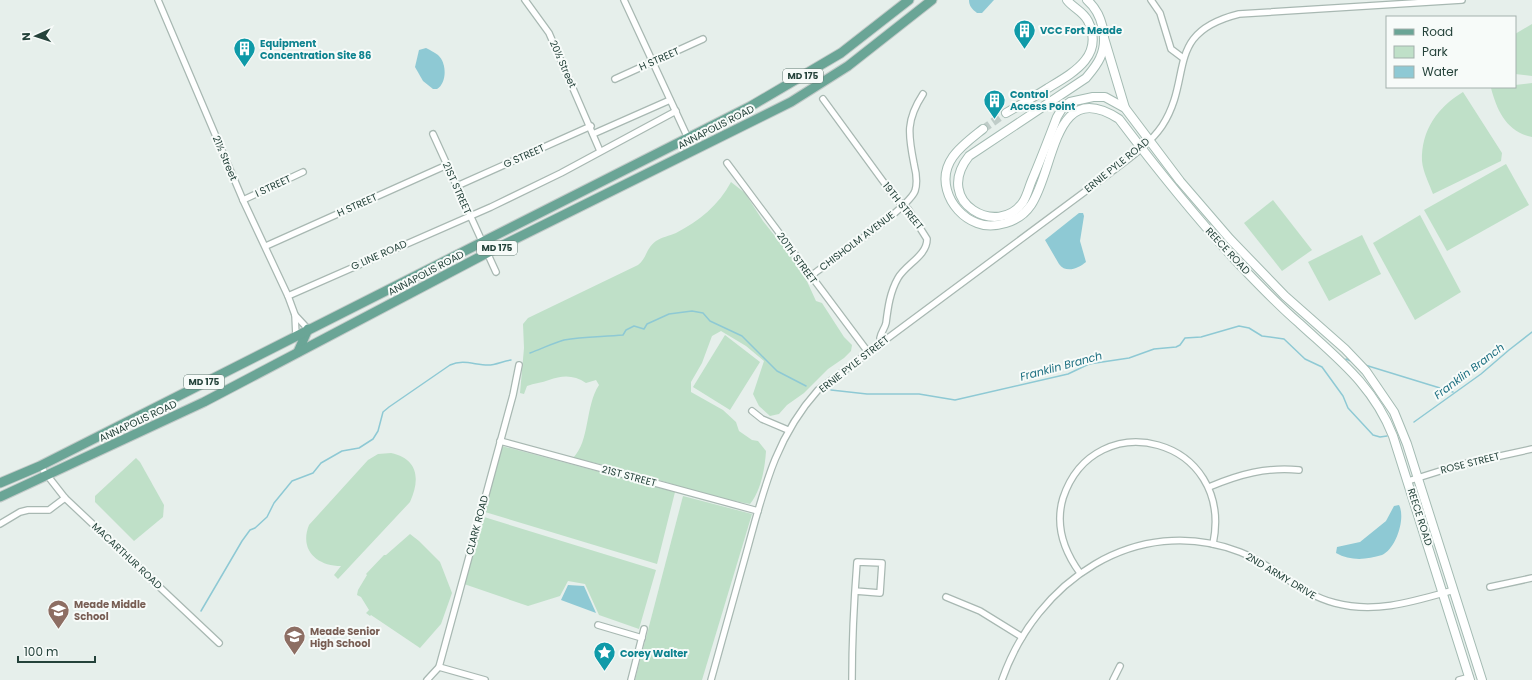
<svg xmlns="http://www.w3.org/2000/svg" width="1532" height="680" font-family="Poppins,sans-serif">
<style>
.green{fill:#bfe0c8}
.water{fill:#8ec9d4}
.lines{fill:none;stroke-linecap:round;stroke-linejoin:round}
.stream{stroke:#8ec9d4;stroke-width:1.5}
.secondary-tunnel{stroke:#bfccc8;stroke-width:8;stroke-dasharray:8 4;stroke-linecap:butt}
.street-casing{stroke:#a8b8b2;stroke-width:8}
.secondary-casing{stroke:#a4bbb3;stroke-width:10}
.primary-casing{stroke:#c2cac8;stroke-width:11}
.street{stroke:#fff;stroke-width:5.5}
.secondary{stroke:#fff;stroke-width:8}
.primary{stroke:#6aa596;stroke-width:9}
.labels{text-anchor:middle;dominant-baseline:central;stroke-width:4;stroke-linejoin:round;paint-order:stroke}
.shield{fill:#f7fbf9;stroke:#637a73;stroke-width:1}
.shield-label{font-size:9px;font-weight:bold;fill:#24423a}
.culture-label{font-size:10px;font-weight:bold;fill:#0d838f;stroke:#f7fbf9;text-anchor:start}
.street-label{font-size:10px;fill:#24423a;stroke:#f7fbf9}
.education-label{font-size:10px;font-weight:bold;fill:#785e54;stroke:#f7fbf9;text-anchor:start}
.water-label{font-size:11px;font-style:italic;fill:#1c6f80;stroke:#f7fbf9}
</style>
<rect width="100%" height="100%" fill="#e6efeb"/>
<g class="green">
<path d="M1532,24V76L1515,74V34Z"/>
<path d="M1532,83V137C1507,132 1497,111 1491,88L1515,87V85Z"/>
<path d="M1463,92L1502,153L1501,161L1433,194C1429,183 1423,172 1422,161C1421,130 1438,107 1463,92Z"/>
<path d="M1506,164L1529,205L1447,251L1424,210Z"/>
<path d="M731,182L745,193L763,221L790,255L805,277L816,301L822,303L844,337L852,345L851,351L844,358L828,369L804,393L787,405L779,414L770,416L759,406L753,394L764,361L746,346L721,331L712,336L702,363L691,382V392L723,410L736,422L739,431L752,440L758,441L766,451C765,468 761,491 750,504L718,498L626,470L573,458C590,441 585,406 599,385L596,380L586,383C574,375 563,375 549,380C542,383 534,383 527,386L524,394L520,393L524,348L523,324L528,318L638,265C647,258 646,248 656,241C662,237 669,236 676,233C699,221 719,205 731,182Z"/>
<path d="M1273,200L1312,250L1282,271L1244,223Z"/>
<path d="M1420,215L1461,292L1415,320L1373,243Z"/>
<path d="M1362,235L1381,274L1329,301L1308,262Z"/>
<path d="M725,335L760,362L730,410L693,387Z"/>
<path d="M502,446L675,492L657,564L485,512Z"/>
<path d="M391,453C419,459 420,480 410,502L338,579L334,575L341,566C317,566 299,550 309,525L368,460L378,454Z"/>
<path d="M136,458L140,462L164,505L163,517L134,541L95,502V496Z"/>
<path d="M683,496L752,514L702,680H635Z"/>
<path d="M484,517L656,570L639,629L599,615L585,584L568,581L560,596L528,606L464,584Z"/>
<path d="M410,534L419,541L440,562L452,593L441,624L420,648L371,615L370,616L366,613L369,610L361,597L357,595L358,590L367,575L366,574L384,555H386Z"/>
</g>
<g class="water">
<path d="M969,0H994L982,13H977C972,9 969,6 969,0Z"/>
<path d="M426,48C430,50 434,52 438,55C447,63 447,83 437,89H433L423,81L415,67L419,50Z"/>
<path d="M1079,213H1083L1084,216L1080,241L1086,262C1079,268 1066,274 1059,264L1045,240Z"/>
<path d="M1399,505C1406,518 1396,549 1382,555C1366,560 1350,561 1336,553L1337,547L1360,542L1386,521L1394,506Z"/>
<path d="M568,585L584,586L596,613L561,600Z"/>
</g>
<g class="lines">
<g class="stream">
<path d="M530,353C541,349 553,343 564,340C583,336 604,337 623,335L626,330L634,326L644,329L647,324L669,314L692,311L703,313L710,321L742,336L777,371L806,386"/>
<path d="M1346,359L1351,361"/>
<path d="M1365,365L1453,392"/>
<path d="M831,390L867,394H919L955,400L1068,374L1089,364L1129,358L1154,349L1176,347L1180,345L1185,338L1201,337L1239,326L1249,328L1262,336L1284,339L1305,359L1322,367L1343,396L1348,408L1373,435L1380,437L1387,436"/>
<path d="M1414,422L1481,374L1509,350L1532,332"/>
<path d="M201,611L242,541L250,530L255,528L267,517L274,503L292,481L313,473L321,463L342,451L359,448L373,439L378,431L383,412L389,407L450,365C463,359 475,365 488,365C496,365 503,361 511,360"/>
</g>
<path class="secondary-tunnel" d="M983,129L1006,113"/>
<defs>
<g id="street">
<path d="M158,0L243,200L288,296L295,315L296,336"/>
<path d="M525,0L549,33L600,151"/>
<path d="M624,0L687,136"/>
<path d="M1151,0L1160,13L1171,49L1183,58"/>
<path d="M615,79L703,39"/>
<path d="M823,99L896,199L908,209L927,239C927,256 906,264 898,278C890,292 888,307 886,323C885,328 881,332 880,338L882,342"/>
<path d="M433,134L496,272"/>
<path d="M593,134L670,100"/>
<path d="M727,163L868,352"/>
<path d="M457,186L591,126"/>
<path d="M243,200L303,172"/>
<path d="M266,246L447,165"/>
<path d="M811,276C830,261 908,209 915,191C918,182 916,172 914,164C908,134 906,120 923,94"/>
<path d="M288,296L491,207L561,173L676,111"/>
<path d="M295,315L308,329"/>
<path d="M752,411L762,419L788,430"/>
<path d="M500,441L758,511"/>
<path d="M40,466L65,498L219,643"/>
<path d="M1408,481L1459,465L1532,449"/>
<path d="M1209,487C1240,474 1266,467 1299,470"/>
<path d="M0,524L20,512L28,510H49L65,498"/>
<path d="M1080,573C1064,551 1055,525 1063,498C1095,402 1235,438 1213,544"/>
<path d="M1490,587L1532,578"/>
<path d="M946,597L980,611L1022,637"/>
<path d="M598,625L642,638"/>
<path d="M439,667L485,680"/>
<path d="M427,680L439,667L513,395L519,365"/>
<path d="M631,680L644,629"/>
<path d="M711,680C723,638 734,596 746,554C763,493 774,439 818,390L1110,173C1128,159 1149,145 1162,126C1194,77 1163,33 1239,14L1462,0"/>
<path d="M852,680C852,641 854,601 857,562L882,563L880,593L855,591"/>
<path d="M1002,680C1036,582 1136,512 1240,552C1274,565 1299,594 1335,603C1376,614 1415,601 1454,590"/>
<path d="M1113,680L1120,666"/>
<path d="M1459,680L1470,677"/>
</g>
<g id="secondary">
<path d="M1087,0C1102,13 1109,39 1100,58C1097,65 1091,72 1086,78L969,156C932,203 999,238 1023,202C1027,196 1029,187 1032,180C1041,159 1049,138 1057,117L1063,107L1070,102L1093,97H1105L1125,108L1180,181L1230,239L1285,296L1345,349L1366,371L1394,412L1407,444L1482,680"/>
<path d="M1104,38L1125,108"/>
<path d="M1006,113C1020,105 1034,97 1048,88C1073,73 1105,56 1088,21C1083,11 1073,8 1067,0"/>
<path d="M983,129C963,145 939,161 947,190C951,205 963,218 977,223C987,227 996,226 1006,223C1016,220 1025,214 1031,205C1055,170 1053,76 1119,119C1157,169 1196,218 1239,264C1258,284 1278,305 1299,323C1338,359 1373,385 1393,436L1470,680"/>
</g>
<g id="primary">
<path d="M298,352L308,329"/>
<path d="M0,483L40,466L751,106L841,53L909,0"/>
<path d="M0,497L204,402L487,253L791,102L848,66L932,0"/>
</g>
</defs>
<use href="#street" class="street-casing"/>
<use href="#secondary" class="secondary-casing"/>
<use href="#primary" class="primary-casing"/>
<use href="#street" class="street"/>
<use href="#secondary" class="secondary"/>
<use href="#primary" class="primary"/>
</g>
<defs>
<symbol id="building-pin" viewBox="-11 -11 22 30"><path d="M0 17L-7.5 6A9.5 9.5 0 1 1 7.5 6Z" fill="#0f9aa8" stroke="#f7fbf9"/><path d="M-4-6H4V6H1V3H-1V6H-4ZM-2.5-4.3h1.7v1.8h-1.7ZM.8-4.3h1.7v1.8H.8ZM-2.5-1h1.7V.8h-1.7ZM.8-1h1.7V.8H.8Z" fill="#fff"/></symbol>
<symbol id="school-pin" viewBox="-11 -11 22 30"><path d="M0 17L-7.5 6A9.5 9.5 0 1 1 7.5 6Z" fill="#8d6e63" stroke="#f7fbf9"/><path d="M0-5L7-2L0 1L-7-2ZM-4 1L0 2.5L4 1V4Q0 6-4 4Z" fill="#fff"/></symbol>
<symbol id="sight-pin" viewBox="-11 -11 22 30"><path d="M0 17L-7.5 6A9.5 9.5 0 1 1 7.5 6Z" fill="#0f9aa8" stroke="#f7fbf9"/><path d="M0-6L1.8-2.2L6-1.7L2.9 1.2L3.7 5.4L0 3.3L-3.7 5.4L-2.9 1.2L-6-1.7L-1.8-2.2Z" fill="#fff"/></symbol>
</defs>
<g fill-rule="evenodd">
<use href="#building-pin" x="1012" y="18" width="25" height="34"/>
<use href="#building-pin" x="232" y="36" width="25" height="34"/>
<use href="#building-pin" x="982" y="88" width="25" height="34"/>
<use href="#school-pin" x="46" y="598" width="25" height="34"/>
<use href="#school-pin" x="282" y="624" width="25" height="34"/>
<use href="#sight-pin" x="592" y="640" width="25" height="34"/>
</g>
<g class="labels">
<g class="shield">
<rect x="783" y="69" width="40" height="14" rx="3"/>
<rect x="477" y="241" width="40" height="14" rx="3"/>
<rect x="184" y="375" width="40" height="14" rx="3"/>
</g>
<g class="shield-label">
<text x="803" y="76">MD 175</text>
<text x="497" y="248">MD 175</text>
<text x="204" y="382">MD 175</text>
</g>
<g class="culture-label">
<text x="1040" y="30">VCC Fort Meade</text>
<text x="260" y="43">Equipment<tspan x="260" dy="12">Concentration Site 86</tspan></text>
<text x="1010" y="94">Control<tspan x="1010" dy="12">Access Point</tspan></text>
<text x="620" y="653">Corey Walter</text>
</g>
<g class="street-label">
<text transform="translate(659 59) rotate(-24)">H STREET</text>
<text transform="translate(563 64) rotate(66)">20½ Street</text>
<text transform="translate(716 127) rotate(-27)">ANNAPOLIS ROAD</text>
<text transform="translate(524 156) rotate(-24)">G STREET</text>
<text transform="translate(225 158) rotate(67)">21½ Street</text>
<text transform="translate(1117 165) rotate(-39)">ERNIE PYLE ROAD</text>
<text transform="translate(273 186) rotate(-25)">I STREET</text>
<text transform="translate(457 188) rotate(66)">21ST STREET</text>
<text transform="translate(357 205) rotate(-24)">H STREET</text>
<text transform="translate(903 206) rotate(51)">19TH STREET</text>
<text transform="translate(857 241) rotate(-37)">CHISHOLM AVENUE</text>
<text transform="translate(1228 251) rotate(47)">REECE ROAD</text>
<text transform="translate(379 255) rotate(-24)">G LINE ROAD</text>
<text transform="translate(797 258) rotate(54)">20TH STREET</text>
<text transform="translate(426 273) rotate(-28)">ANNAPOLIS ROAD</text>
<text transform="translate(854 364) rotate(-38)">ERNIE PYLE STREET</text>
<text transform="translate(138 421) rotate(-25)">ANNAPOLIS ROAD</text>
<text transform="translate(1470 463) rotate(-14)">ROSE STREET</text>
<text transform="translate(629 476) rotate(15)">21ST STREET</text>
<text transform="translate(1420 517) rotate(72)">REECE ROAD</text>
<text transform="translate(477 525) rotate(-75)">CLARK ROAD</text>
<text transform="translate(127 556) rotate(43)">MACARTHUR ROAD</text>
<text transform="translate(1281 576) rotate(31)">2ND ARMY DRIVE</text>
</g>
<g class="education-label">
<text x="74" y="604">Meade Middle<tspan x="74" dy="12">School</tspan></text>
<text x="310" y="631">Meade Senior<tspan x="310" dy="12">High School</tspan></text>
</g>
<g class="water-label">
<text transform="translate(1061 366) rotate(-15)">Franklin Branch</text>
<text transform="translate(1469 371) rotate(-37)">Franklin Branch</text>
</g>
</g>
<rect x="1386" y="16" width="130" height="72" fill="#f7fbf9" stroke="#a3b1ad"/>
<rect x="1394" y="29" width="20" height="6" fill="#6aa596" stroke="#a3b1ad"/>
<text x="1422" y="36" font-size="12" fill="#24423a">Road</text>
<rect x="1394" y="46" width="20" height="12" fill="#bfe0c8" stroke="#a3b1ad"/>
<text x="1422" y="56" font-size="12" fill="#24423a">Park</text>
<rect x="1394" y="66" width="20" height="12" fill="#8ec9d4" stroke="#a3b1ad"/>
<text x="1422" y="76" font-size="12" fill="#24423a">Water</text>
<g transform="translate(36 36) rotate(267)" stroke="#f7fbf9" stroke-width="3" paint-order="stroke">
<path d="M0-3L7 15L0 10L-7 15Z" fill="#24423a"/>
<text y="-6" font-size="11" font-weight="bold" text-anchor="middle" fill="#24423a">N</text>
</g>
<path d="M18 656v6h77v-6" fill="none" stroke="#24423a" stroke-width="2"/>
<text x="24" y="656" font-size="12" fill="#24423a" stroke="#f7fbf9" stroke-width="3" paint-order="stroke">100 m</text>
</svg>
